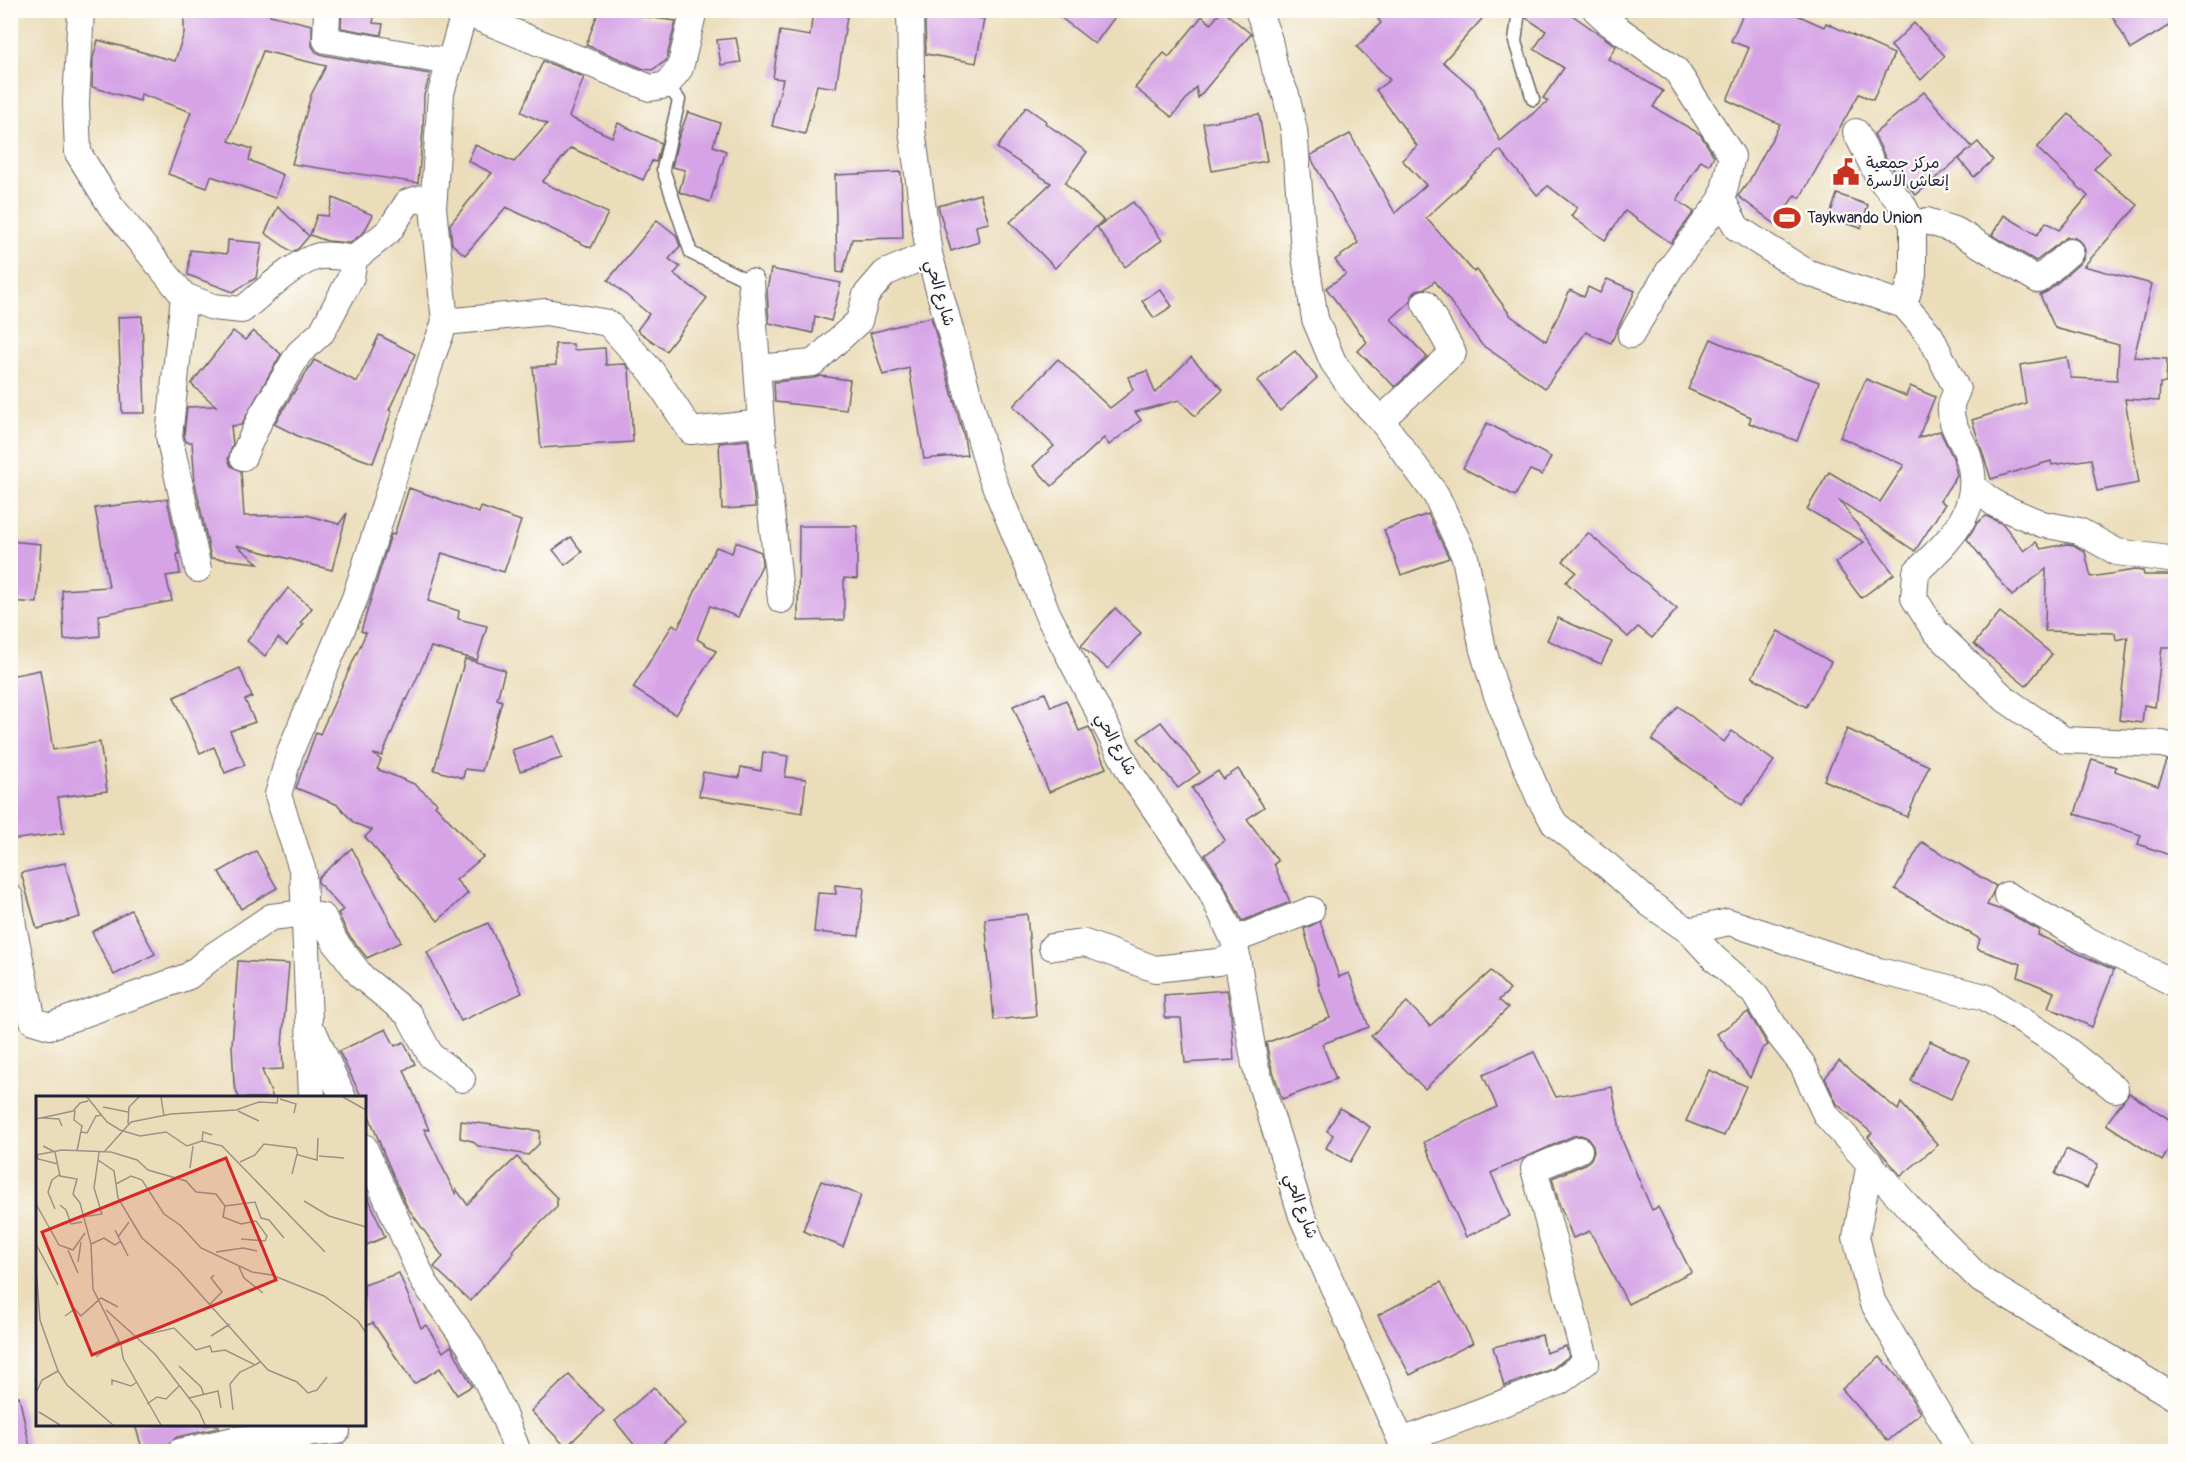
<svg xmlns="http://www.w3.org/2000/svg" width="2186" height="1462" font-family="Pangolin,'Playpen Sans Arabic',sans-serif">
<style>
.building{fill:#d5a3e6}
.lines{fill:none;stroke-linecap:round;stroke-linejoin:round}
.lane-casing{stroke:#686367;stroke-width:15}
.street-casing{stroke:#686367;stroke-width:28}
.lane{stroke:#fff;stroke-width:12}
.street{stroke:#fff;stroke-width:26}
.labels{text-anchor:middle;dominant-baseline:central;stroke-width:4.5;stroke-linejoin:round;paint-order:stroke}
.poi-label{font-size:16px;fill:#22223b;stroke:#fdfcf7;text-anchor:start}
.street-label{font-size:16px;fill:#22223b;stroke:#fdfcf7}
.inset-road{fill:none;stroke:#9b9287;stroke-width:1.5}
.view{fill:#d62828;fill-opacity:0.15;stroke:#d62828;stroke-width:3}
.inset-edge{fill:none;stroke:#22223b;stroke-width:3}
</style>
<rect width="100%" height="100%" fill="#fdfcf7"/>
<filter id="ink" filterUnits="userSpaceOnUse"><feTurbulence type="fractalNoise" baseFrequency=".0167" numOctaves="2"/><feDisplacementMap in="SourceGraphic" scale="12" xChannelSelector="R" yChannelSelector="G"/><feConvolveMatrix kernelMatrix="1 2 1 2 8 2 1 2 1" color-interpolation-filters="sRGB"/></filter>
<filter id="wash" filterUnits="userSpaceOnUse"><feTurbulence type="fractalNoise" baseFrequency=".008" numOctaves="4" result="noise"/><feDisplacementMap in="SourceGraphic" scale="24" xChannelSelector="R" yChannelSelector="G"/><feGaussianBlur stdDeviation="1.35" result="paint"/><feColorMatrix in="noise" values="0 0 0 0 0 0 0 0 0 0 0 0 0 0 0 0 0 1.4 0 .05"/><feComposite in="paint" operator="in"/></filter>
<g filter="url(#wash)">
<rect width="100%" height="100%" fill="#ebddba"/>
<g id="blocks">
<g class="building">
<path d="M184,10H270V15L312,25V46L316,52L323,55L430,74L424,95L423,130L418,183L292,164L311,95L326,66L263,51L229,141L252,149L249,160L283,175L275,198L211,176L207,188L168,174L191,112L141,94L140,101L92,87L93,58L98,40L175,61L184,33Z"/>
<path d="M342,10H375L373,23L383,24L381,35L341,28Z"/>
<path d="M599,10H640L639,16L676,21L666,61L652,70L644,69L586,45Z"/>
<path d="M813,10H848L836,88L817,85L805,134L772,126L783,79L773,78L780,31L810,36Z"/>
<path d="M927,10H939L984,19L976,63L926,54L925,23Z"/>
<path d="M1051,10H1120L1095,44Z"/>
<path d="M1222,10L1251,34L1198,98L1196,87L1172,117L1135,88L1164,53L1169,57L1202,16L1211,24Z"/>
<path d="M1372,10H1490L1443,62L1474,89L1500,141L1548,101L1543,98L1564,68L1534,49L1546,31L1526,18L1527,10H1565L1616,46L1608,59L1663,91L1653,107L1700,134L1714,156L1709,165L1701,160L1677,200L1694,212L1671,243L1625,211L1605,240L1571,216L1577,208L1548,186L1537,195L1500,150L1426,218L1474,272L1477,270L1511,316L1546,341L1570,290L1584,297L1588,287L1600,293L1607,279L1635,291L1611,343L1586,332L1545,388L1482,345L1435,281L1426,288L1417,290L1412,295L1410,302L1391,319L1427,357L1395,387L1358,351L1367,342L1326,288L1346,274L1335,260L1358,243L1312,160L1311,155L1350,134L1395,213L1426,185L1402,160L1417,146L1376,90L1390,80L1357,47L1381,23Z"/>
<path d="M1745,10H1786L1824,27L1826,23L1894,54L1873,100L1859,94L1800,198L1795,195L1775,224L1738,196L1749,181L1780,124L1727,100L1749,48L1731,41Z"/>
<path d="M2109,10H2175V22L2131,49Z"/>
<path d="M1914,23L1945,56L1921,80L1891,46Z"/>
<path d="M736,38L741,62L721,65L717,40Z"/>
<path d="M543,61L584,77L569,117L612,137L618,123L661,143L656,162L652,161L643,180L571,148L542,182L608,213L591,248L506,207L465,255L452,244L450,224L492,173L468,161L475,145L514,162L547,124L521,112Z"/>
<path d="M1924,92L1972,147L1978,142L1993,160L1974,177L1959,159L1971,148L1916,195L1888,163L1874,134Z"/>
<path d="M1026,107L1046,121L1045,123L1087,152L1065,183L1103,220L1055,268L1010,222L1051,183L997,148Z"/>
<path d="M688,112L720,123L713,146L726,151L710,202L679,192L685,170L672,167L678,139Z"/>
<path d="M1259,114L1267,161L1212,171L1203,123Z"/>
<path d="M2069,114L2110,152L2094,169L2138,205L2084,266L2152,284L2134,357L2167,359L2166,383H2160L2159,401L2125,399L2139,483L2097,491L2091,459L2052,465L2051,461L1991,479L1972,420L2026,403L2020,365L2067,357L2071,378L2117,380L2119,345L2055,328L2040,295L2048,291L2080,263L2084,257L2085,250L2082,243L2075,238L2067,237L2036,261L1992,235L2004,215L2037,235L2046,222L2059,230L2088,196L2037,148Z"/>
<path d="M901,172L903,238L852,239L843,273L837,272L835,175Z"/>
<path d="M980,194L989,223L976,226L979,242L951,251L938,206Z"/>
<path d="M1837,194L1868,205L1861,228L1829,218Z"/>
<path d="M333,198L373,215L364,232L350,243L327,241L310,235L317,215L328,216Z"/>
<path d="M1133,202L1162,240L1125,267L1097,227Z"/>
<path d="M278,207L309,236L298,249L292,252L265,233Z"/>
<path d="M657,220L676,235L680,246L669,259L680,267L674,274L707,298L666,351L637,330L649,314L608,280Z"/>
<path d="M228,240L262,243L256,278L233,292L188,275L190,250L227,254Z"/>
<path d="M771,269L841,283L831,321L815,316L813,333L769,323L767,289Z"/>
<path d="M1160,289L1172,306L1154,318L1142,301Z"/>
<path d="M142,316L145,413H122L118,317Z"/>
<path d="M931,317L964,437L967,455L924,459L909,368L883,375L870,333Z"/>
<path d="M233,331L245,340L253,331L281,354L241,425L231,426L233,444L228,459L231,466L241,471L244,516L306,515L339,524L347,513L332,570L236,545L258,563L211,558L195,483L192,442H186L184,435L187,407L216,406L191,384Z"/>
<path d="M379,335L415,354L389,410L392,411L373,463L300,437L274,424L314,360L357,382Z"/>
<path d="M1711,339L1764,362L1819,382L1797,441L1749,423L1751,417L1688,389Z"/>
<path d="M555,344H573L574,350L605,348L606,365L625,364L629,369L633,442L541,448L533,367L556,365Z"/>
<path d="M1295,351L1317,378L1280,411L1257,381Z"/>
<path d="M1191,357L1223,390L1195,416L1179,400L1135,412L1141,420L1109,445L1104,438L1052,486L1033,466L1054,446L1013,406L1058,359L1110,408L1133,390L1128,377L1147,371L1155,393Z"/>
<path d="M820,376L850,380L846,410L775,402L774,382L814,378Z"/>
<path d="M1866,379L1906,396L1910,386L1935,397L1918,438L1940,431L1953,458L1957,475L1940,501L1945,504L1915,551L1839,500L1894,574L1861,598L1835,563L1864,542L1807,509L1829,472L1880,502L1904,465L1840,437Z"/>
<path d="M1487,423L1551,457L1542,475L1530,470L1515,496L1463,468Z"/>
<path d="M748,440L755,507L722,509L719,443Z"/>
<path d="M409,488L479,513L481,507L521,521L504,572L442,553L428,601L459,611L458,619L487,626L477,660L431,647L407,700L406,699L382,756L373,754L381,760L377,769L414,784L437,803L435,805L483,857L456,880L468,893L438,921L365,837L372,830L354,823L338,805L296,788L316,732L320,734L366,633L361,631L391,534L394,535Z"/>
<path d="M167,499L179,554H177L180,574L166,576L172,601L99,615L100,636L64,640L62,590L109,587L95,508Z"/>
<path d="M1428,514L1449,558L1401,575L1384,530Z"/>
<path d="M1986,516L2003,524L2024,551L2036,542L2041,549L2066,544L2074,545L2085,552L2091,577L2135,570L2143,571L2144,575H2175V647H2162L2155,707L2144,705L2142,723L2119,720L2128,637L2116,640L2115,633L2045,631L2046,569L2012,596L1967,539L1977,523Z"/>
<path d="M799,526H857V579L844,578V620L798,621Z"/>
<path d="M1588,533L1677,609L1652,638L1638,627L1628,637L1566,582L1576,572L1563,561Z"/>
<path d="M571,537L582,552L565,565L553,550Z"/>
<path d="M10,541L41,544L37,603L10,601Z"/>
<path d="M736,542L761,552L762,565L738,617L710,606L697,639L716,651L676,715L633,688L673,624L678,628L716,547L732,553Z"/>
<path d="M288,588L312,608L300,623L304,624L287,645L278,638L265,656L247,641Z"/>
<path d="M1115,608L1141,633L1108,669L1081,646Z"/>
<path d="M2000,612L2052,654L2026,686L1974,644Z"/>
<path d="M1558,618L1612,642L1601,664L1547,640Z"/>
<path d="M1778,631L1831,662L1806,707L1752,677Z"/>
<path d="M465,659L505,670L497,699L502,701L482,771L465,769L463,778L434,770Z"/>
<path d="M240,668L252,697L245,700L255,722L230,731L245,765L225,773L214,747L200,753L174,697Z"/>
<path d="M40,670L53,750L100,742L107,791L58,797L64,833L10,840V676Z"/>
<path d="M1045,693L1051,707L1066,700L1079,731L1089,727L1106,768L1049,792L1013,706Z"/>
<path d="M1678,706L1724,742L1732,731L1774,761L1742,805L1652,740Z"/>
<path d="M1161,722L1200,772L1178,788L1138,739Z"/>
<path d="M1847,729L1929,766L1907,817L1824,780Z"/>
<path d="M554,736L562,758L520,771L512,750Z"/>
<path d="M763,752L788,756L785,777L806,779L802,813L699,796L703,772L739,778L741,767L761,771Z"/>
<path d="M2092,759L2116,767L2115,771L2158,786L2167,761L2175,763V857L2138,844L2141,835L2075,814Z"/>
<path d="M1238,769L1264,807L1247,819L1278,861L1274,864L1290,902L1242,921L1224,884L1205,855L1225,840L1192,788L1218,771L1223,779Z"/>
<path d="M1922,842L1996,886L1987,905L2007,912L2039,930L2038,935L2114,970L2092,1027L2048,1007L2054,992L2018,977L2021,964L1977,949L1980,939L1895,889Z"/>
<path d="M352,848L401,942L367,958L348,934L338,913L343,910L318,882V878Z"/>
<path d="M256,851L277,888L241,909L219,872Z"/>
<path d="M65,863L80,917L37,929L21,873Z"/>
<path d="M835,885L864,888L859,936L814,932L818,893L836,894Z"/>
<path d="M131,910L155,954L114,975L92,932Z"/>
<path d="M1027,914L1036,1016L994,1020L985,919Z"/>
<path d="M1320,921L1339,977L1349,973L1369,1027L1322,1044L1336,1079L1282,1099L1270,1062L1266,1043L1330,1018L1318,984H1319L1304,929Z"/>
<path d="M488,923L522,993L461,1021L427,952Z"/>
<path d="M238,961L289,964L282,1046L283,1069L262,1070L273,1098H239L234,1084L232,1045Z"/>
<path d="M1491,971L1510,990L1499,1000L1508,1008L1425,1089L1371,1036L1407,1002L1430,1026Z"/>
<path d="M1227,990L1231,1014L1234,1060L1185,1063L1181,1018H1165L1164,995Z"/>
<path d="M1748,1012L1768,1045L1762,1049L1750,1078L1717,1034Z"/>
<path d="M386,1029L395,1046L404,1042L415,1064L404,1070L429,1130L424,1129L456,1195V1189L467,1204L517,1157L557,1198V1207L512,1251L514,1253L470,1301L434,1267L443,1257L407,1207L384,1154L364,1103V1098H362L339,1051Z"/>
<path d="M1930,1041L1970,1060L1951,1099L1911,1081Z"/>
<path d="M1534,1052L1556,1097L1612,1087L1622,1140L1652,1210L1658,1207L1691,1272L1628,1304L1590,1231L1573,1238L1559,1203L1552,1178L1585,1164L1591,1159L1594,1151L1593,1145L1588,1138L1581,1135L1573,1136L1491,1173L1510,1216L1466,1237L1424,1142L1497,1107L1483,1075Z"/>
<path d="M1839,1061L1898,1110L1901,1103L1938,1145L1901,1176L1868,1137L1872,1133L1837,1104L1825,1078Z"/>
<path d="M1709,1070L1746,1086L1724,1136L1686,1121Z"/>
<path d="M2129,1093L2175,1123V1139L2162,1161L2106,1124Z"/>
<path d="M1340,1108L1370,1127L1350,1162L1326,1148L1333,1135L1327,1131Z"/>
<path d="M461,1121L540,1131L539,1144L528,1155L478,1146L472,1141L460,1138Z"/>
<path d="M2066,1149L2098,1164L2087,1188L2055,1174Z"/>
<path d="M821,1181L861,1195L843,1247L803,1231Z"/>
<path d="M364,1187L385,1237L364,1246Z"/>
<path d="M399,1273L421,1328L426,1325L443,1352L451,1346L472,1386L457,1395L440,1368L414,1384L373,1323L364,1326V1285Z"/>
<path d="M1441,1282L1473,1343L1410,1375L1378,1315Z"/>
<path d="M1542,1335L1546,1353L1566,1346L1569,1356L1552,1369L1504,1386L1493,1347Z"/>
<path d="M1880,1357L1902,1382L1920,1413L1888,1441L1842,1389Z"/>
<path d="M569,1375L604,1411L566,1447L531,1411Z"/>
<path d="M654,1387L685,1424L653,1452H640L615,1421Z"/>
<path d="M19,1396L31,1452H10V1397Z"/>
<path d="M135,1425H218L219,1428L177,1437L167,1445L143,1451Z"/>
</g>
</g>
</g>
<g filter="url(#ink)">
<use href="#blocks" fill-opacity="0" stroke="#686367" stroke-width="1.5"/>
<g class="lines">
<defs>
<g id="lane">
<path d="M1519,10L1515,42L1533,99"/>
<path d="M667,85L679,100L663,169L691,253L751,282"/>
</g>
<g id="street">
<path d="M81,10L76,102L78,153L111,206L184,296L213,307L242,310C262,294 289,267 313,258C325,253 342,257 354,259L389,231L408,202L434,195"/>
<path d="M327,10L326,40L449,62"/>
<path d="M910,10L912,130L929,254L990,473L1048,615L1131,774L1211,891L1234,940L1255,1065L1302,1216L1406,1452"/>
<path d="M1258,10L1269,40L1275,69L1286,95L1294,130L1304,250L1315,319L1333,362L1355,393L1381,420L1436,495L1465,557L1483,650L1496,693L1539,797L1555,824L1609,867L1650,904L1689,931L1714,958L1754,993L1780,1036L1802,1064L1826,1115L1911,1210L1981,1280L2176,1398"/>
<path d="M1596,10L1611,24L1676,70L1732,156L1722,199L1737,228L1806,272L1904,305L1930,335L1957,390C1955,395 1951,402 1951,407C1949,426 1965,442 1969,459C1984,509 1949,541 1916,572L1914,598L1935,631L2005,699L2064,740L2162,744L2176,748"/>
<path d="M464,12L650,88L667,85L680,68L694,10"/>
<path d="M1856,132L1879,178L1903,205L1913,225V274L1904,305"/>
<path d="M1913,225L1927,221L1957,231L2038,280L2070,252"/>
<path d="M751,282L761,423L781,600"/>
<path d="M184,296L169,436L198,569"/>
<path d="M445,322L546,312L608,323L652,372L691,431L761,423"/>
<path d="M1631,335L1670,269L1722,199"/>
<path d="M757,368L813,363L859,321L866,295L885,273L929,254"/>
<path d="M1381,420L1453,353L1425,303"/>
<path d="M243,457L261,417L299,353L322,332L351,277L354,259"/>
<path d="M1974,488L1997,505L2042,524L2079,531L2117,552L2176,560"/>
<path d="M2007,895L2083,938L2176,984"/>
<path d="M10,897L13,926"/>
<path d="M10,926H13L33,1021L50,1026L189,976L213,956L271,917L305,913L323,917L335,942L362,977L409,1015L431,1056L462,1079"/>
<path d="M1689,931L1729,922L1879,971L1985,997L2059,1044L2115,1089"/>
<path d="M1234,940L1311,910"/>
<path d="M1052,947L1085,943L1155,969L1218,962L1237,956"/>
<path d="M315,1035L343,1098"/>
<path d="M312,1098L303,872L278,795L290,752L355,598L433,354L445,322L433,207L434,195L441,93L465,10"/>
<path d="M364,1147L424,1282L469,1345L502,1412L518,1452"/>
<path d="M1870,1163L1856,1237L1872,1301L1961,1452"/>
<path d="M1402,1441L1559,1382L1586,1362L1534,1169L1579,1150"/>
<path d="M180,1452L234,1440L337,1431"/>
</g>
</defs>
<use href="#lane" class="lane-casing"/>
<use href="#street" class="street-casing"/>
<use href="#lane" class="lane"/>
<use href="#street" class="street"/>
</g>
</g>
<defs>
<symbol id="civic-bare" viewBox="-9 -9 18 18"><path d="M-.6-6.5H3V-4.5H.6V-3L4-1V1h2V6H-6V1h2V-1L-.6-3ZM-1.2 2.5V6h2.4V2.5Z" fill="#c8321e" stroke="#fdfcf7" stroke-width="2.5" paint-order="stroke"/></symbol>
<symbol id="stadium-bare" viewBox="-9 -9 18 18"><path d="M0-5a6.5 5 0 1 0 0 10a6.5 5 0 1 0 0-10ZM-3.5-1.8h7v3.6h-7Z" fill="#c8321e" stroke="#fdfcf7" stroke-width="2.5" paint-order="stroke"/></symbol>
</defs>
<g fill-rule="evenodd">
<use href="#civic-bare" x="1827" y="153" width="38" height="38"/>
<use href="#stadium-bare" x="1768" y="199" width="38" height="38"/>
</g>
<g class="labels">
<g class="poi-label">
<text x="1866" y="163">مركز جمعية<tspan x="1866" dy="18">إنعاش الاسرة</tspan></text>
<text x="1807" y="218">Taykwando Union</text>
</g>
<g class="street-label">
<text transform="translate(940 293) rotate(74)">شارع الحي</text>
<text transform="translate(1116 744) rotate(62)">شارع الحي</text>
<text transform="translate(1301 1206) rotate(70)">شارع الحي</text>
</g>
</g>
<g transform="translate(36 1096)">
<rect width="330" height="330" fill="#ebddba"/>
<path class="inset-road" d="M51,1L71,26L84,34L104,40L130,36L151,50L166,45L186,50L289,156M125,1L128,20M307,1L330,14M244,3L260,8L258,17M67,11L92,16M39,14L38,24L46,30L41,55M202,15L223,25M7,22L23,23L26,30M0,23L37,15L44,7L52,5M92,28L93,11L103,1M45,36L51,37L60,20L66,19M166,45L167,36L176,39M7,50L19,56L24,80L41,83L37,98L44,107L55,148L57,193L85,249L87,262L125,329M63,56L62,64L78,75L82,102L106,142L142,173L232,274L261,286L272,297L281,294L291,281M68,56L95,26L135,18L200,14L223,6L241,7L242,1M0,59L26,54L75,56L101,64L112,74L150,85L160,96L180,98L189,110L187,121L205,128L220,125L231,140L229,145L205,143M1,59L2,63L22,68M283,60L308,62M204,66L219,59L228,48L260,52L262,59L281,64L282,42M154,72L157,50M256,78L261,58M80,88L95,80L106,84L128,118L144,129L165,152L216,176L236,179L288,200L322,225L330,237M206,100L214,117M268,105L293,120L330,131M0,108L23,149L37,154L49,137M24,109L30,114L35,128L46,126M189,110L219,106L225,122L233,124L248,142M19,113L12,96L16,84L23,79M46,121L66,118L58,92L62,64M79,134L92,160M82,141L93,126M0,148L22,189M55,148L68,142L79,149L85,145M32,154L42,177M180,156L207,152L221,155M42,166L45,146M0,171L4,224L22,275L31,289L77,329M203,171L208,182L227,197M173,209L186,196L175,182L178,179M70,214L119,258L163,315L169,329M29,220L39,213L45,220L65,202L82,211M175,240L194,228M100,241L138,232L160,254L174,250L176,256L189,254L219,269L224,266M60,261L83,245M143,270L165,291L168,299M76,289V284L95,290L101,286M0,297L6,284L22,275M153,302L182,295L185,312M111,308L121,301L130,303L143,290M197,314L194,288L204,276L221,268M3,316L24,329"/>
<path class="view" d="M190,62L240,184L56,259L6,136Z"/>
<rect width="330" height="330" class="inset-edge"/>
</g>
<rect width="2186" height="1462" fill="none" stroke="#fdfcf7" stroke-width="36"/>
</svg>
